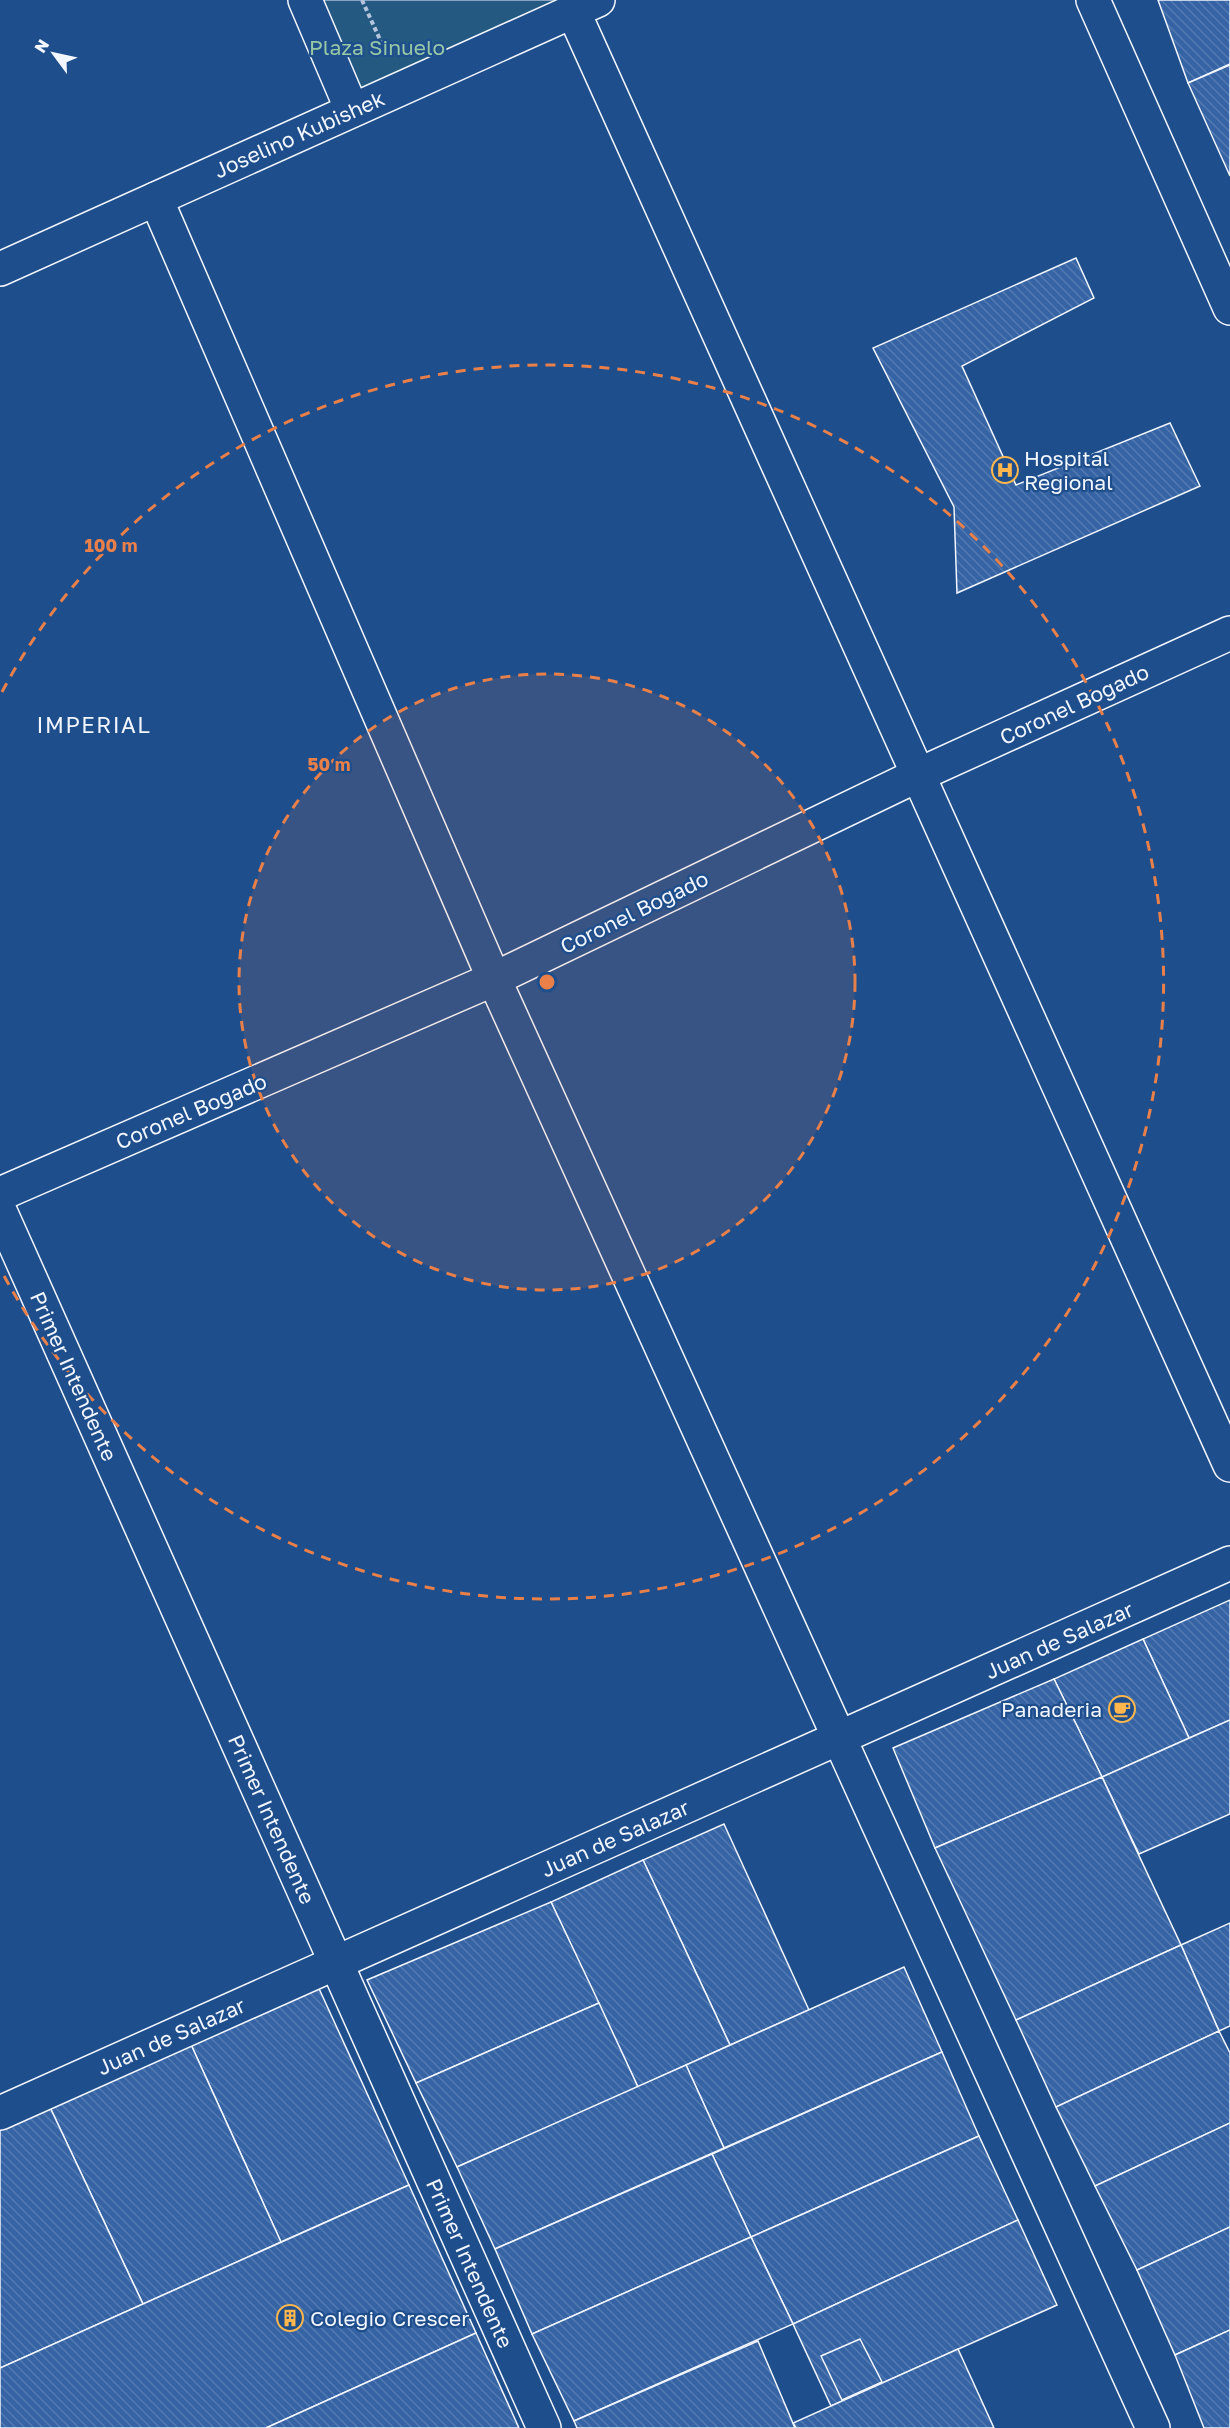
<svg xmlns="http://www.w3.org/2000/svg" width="1230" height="2428" font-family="'Golos Text',sans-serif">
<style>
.green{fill:#245a82;stroke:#a8bbd7;stroke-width:1.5}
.building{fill:url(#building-back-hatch);stroke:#f2f6ff;stroke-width:1.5}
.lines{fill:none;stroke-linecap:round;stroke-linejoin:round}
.minor-casing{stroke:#f2f6ff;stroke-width:36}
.path{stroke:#b3c4dc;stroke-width:4;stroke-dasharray:4.5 3;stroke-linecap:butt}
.minor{stroke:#1f4e8c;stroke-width:33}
.ring{fill:none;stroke:#ea8049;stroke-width:3;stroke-dasharray:10 8}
.labels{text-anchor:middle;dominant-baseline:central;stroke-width:4.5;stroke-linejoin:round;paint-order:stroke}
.park-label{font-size:21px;fill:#97c8a6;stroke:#1f4e8c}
.street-label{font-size:21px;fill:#f2f6ff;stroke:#1f4e8c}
.poi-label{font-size:21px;fill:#f2f6ff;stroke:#1f4e8c;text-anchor:start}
.neighbourhood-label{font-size:22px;letter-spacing:1.5px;fill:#f2f6ff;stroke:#1f4e8c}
.centre{fill:#ea8049;stroke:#1f4e8c;stroke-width:3}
.ring-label{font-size:18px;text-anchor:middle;font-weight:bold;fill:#ea8049;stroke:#1f4e8c;stroke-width:4.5;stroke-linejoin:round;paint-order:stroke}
</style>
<defs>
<pattern id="building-back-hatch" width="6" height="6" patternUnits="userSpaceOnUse" patternTransform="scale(1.5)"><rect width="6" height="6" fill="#3563a3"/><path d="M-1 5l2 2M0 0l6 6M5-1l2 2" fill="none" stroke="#537ab1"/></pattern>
</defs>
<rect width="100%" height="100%" fill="#1f4e8c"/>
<path class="green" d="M305,0H598L352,110Z"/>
<g class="building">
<path d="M1158,0H1230V64L1188,83Z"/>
<path d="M1230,65V176L1188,83Z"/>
<path d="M1076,258L1094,298L962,366L1016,485L1170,423L1200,486L957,593L954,507L873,348Z"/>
<path d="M1230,1600V1720L1189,1738L1143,1639Z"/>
<path d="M1143,1639L1189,1738L1102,1777L1054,1679Z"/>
<path d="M1054,1679L1102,1777L935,1848L893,1748Z"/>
<path d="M1230,1720V1814L1139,1854L1102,1777Z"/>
<path d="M1102,1777L1181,1945L1016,2020L935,1848Z"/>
<path d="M724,1824L809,2010L730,2045L643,1860Z"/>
<path d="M643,1860L730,2045L638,2087L551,1902Z"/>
<path d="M551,1902L599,2003L416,2083L367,1980Z"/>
<path d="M1230,1923V2026L1219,2031L1181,1945Z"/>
<path d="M1181,1945L1219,2031L1056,2107L1016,2020Z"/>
<path d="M904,1967L942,2052L724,2148L686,2065Z"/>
<path d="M316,1982L409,2185L281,2242L188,2038Z"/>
<path d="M599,2003L638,2087L457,2167L416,2083Z"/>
<path d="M1219,2031L1230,2053V2123L1095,2186L1056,2107Z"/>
<path d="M188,2038L281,2242L143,2304L47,2101Z"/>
<path d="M942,2052L979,2136L751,2237L712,2154Z"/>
<path d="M686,2065L724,2148L495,2249L457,2167Z"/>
<path d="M47,2101L143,2304L0,2368V2123Z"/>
<path d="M1230,2123V2227L1137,2270L1095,2186Z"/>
<path d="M979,2136L1018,2220L793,2324L751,2237Z"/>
<path d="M712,2154L751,2237L532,2334L495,2249Z"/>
<path d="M409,2185L476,2333L266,2428H0V2368Z"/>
<path d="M1018,2220L1057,2305L831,2406L793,2324Z"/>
<path d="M1230,2227V2330L1175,2355L1137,2270Z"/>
<path d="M751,2237L793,2324L574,2421L532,2334Z"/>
<path d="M1230,2330V2428H1204L1175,2355Z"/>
<path d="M476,2333L519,2428H266Z"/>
<path d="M860,2339L882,2382L842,2400L821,2356Z"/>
<path d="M758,2341L795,2428H577L574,2421Z"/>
<path d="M958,2349L994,2428H796L793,2423Z"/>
</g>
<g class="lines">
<defs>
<g id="minor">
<path d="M305,0L352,110"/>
<path d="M1093,0L1230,308"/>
<path d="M573,11L1230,1465"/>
<path d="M156,199L494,979L1153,2428"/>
<path d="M0,269L598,0"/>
<path d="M0,1194L494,979L918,775L1230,633"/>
<path d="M0,1211L544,2428"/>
<path d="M0,2113L1230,1563"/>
</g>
</defs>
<use href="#minor" class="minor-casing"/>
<path class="path" d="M362,0L387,55"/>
<use href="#minor" class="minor"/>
</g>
<circle cx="547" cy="982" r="308" fill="#ea8049" fill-opacity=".12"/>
<g class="ring">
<circle cx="547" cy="982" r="308"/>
<path d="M2 692A617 617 0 1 1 2 1272"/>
</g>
<defs>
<symbol id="hospital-ring" viewBox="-11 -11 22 22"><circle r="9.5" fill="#1f4e8c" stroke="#ffb74d" stroke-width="1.5"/><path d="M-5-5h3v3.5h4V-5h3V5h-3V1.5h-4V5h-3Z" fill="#ffb74d"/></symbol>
<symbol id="cafe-ring" viewBox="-11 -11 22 22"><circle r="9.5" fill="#1f4e8c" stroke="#ffb74d" stroke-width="1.5"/><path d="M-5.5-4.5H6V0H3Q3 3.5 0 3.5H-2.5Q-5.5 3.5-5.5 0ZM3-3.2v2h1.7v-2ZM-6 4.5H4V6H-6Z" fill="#ffb74d"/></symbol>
<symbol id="building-ring" viewBox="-11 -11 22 22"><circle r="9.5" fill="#1f4e8c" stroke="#ffb74d" stroke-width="1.5"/><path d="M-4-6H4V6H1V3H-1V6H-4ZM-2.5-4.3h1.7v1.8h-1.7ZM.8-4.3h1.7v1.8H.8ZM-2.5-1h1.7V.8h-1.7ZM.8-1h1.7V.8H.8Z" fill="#ffb74d"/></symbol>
</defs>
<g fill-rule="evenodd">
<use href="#hospital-ring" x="990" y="455" width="30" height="30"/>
<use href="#cafe-ring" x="1107" y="1694" width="30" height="30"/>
<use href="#building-ring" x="275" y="2303" width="30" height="30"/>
</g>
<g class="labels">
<g class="park-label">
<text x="377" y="47">Plaza Sinuelo</text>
</g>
<g class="street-label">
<text transform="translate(299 134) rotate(-24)">Joselino Kubishek</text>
<text transform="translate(1074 704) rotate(-25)">Coronel Bogado</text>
<text transform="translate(634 912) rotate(-26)">Coronel Bogado</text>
<text transform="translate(191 1111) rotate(-23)">Coronel Bogado</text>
<text transform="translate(74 1376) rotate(66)">Primer Intendente</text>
<text transform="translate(1059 1640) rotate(-24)">Juan de Salazar</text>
<text transform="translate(272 1819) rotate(66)">Primer Intendente</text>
<text transform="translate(615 1838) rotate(-24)">Juan de Salazar</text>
<text transform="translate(171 2036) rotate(-24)">Juan de Salazar</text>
<text transform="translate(470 2263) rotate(66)">Primer Intendente</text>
</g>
<g class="poi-label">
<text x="1024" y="458">Hospital<tspan x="1024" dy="24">Regional</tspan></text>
<text x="1102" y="1709" text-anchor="end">Panaderia</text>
<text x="310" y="2318">Colegio Crescer</text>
</g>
<g class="neighbourhood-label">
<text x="94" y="724">IMPERIAL</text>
</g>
</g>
<circle cx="547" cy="982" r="9" class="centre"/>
<g class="ring-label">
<text x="111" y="552">100 m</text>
<text x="329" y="771">50 m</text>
</g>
<g transform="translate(54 54) rotate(303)" stroke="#1f4e8c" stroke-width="4.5" paint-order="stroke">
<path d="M0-4.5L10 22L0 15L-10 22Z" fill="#f2f6ff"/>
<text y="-9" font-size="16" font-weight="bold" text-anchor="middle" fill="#f2f6ff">N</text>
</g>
</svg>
